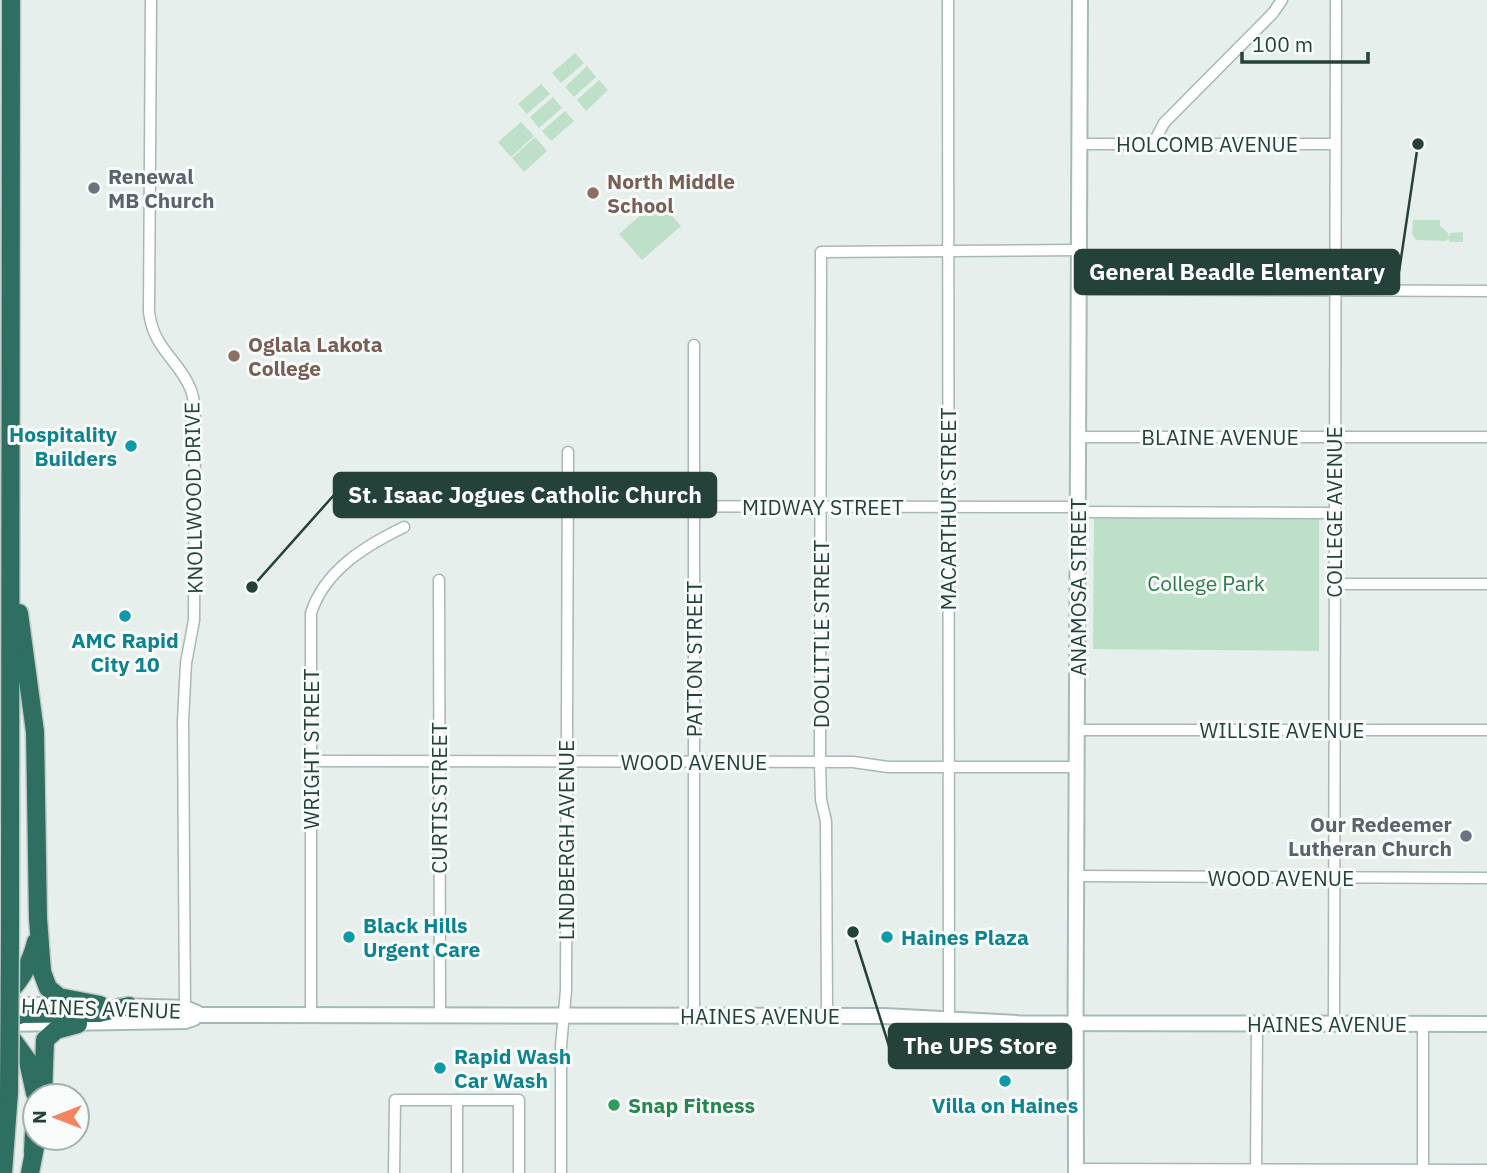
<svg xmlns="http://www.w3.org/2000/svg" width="1487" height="1173" font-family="'IBM Plex Sans',sans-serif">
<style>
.green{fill:#bfe0c8}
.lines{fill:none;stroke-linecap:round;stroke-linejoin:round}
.minor-casing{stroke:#a8b8b2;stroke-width:13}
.secondary-casing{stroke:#a4bbb3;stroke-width:18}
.motorway-casing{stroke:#c2cac8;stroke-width:21}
.minor{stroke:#fff;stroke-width:10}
.secondary{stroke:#fff;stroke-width:14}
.motorway{stroke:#2f6f62;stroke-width:18}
.motorway-bridge-casing{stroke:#c2cac8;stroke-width:21;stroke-linecap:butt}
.motorway-bridge{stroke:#2f6f62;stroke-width:18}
.worship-dot{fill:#6b7280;stroke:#f7fbf9;stroke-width:2.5}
.education-dot{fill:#8d6e63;stroke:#f7fbf9;stroke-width:2.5}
.culture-dot{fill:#0f9aa8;stroke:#f7fbf9;stroke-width:2.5}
.leisure-dot{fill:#2e9e5b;stroke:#f7fbf9;stroke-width:2.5}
.labels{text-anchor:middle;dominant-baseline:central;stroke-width:6;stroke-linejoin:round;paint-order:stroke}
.street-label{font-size:21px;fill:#24423a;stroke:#f7fbf9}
.worship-label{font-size:21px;font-weight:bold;fill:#5b616d;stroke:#f7fbf9;text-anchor:start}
.education-label{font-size:21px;font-weight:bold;fill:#785e54;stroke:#f7fbf9;text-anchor:start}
.culture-label{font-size:21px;font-weight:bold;fill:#0d838f;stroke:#f7fbf9;text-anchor:start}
.park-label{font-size:21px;fill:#2d7a4b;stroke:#f7fbf9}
.leisure-label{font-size:21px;font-weight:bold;fill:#27864d;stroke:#f7fbf9;text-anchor:start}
.leader{fill:none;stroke:#24423a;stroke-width:2.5}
.callout-dot{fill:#24423a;stroke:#f7fbf9;stroke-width:2.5}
.callout{fill:#24423a;stroke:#24423a;stroke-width:2.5}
.callout-label{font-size:23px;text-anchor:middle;font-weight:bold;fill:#fff}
</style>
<rect width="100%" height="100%" fill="#e6efeb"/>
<g class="green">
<path d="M575,53L584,63L561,83L552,73Z"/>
<path d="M587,66L596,77L574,97L565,87Z"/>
<path d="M599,80L608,90L586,111L577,100Z"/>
<path d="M541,84L550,94L527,114L518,104Z"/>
<path d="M553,97L562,108L539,128L530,117Z"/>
<path d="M565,111L574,121L551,141L542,131Z"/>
<path d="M521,122L534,136L511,157L498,142Z"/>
<path d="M535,137L547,151L524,172L512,158Z"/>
<path d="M658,200L681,226L642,260L619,234Z"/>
<path d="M1413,220H1440V226L1448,233L1449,238L1450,233L1463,232V242H1450L1449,239L1445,241L1416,240L1412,234Z"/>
<path d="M1094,517H1319V651L1093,649Z"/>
</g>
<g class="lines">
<defs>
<g id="minor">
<path d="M151,0L149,312C154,351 179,359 191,390C195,401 195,412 195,424L194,620L186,663L183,721L185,1008"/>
<path d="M948,0L949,1018"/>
<path d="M1079,144H1335"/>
<path d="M1153,144L1164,123L1273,13L1282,0"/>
<path d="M1079,289L1487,291"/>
<path d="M694,345V1016"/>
<path d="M1079,437H1487"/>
<path d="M567,506L1078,507"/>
<path d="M1079,512L1334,513"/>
<path d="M439,580L440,1016"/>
<path d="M1334,584H1487"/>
<path d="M1077,730H1487"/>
<path d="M311,761L853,762L888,767H1077"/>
<path d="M1075,876L1487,878"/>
<path d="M311,1016V613C325,570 365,546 404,527"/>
<path d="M827,1016L826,821L821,800L820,762L821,252L1079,250"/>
<path d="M1334,1024L1336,0"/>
<path d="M1423,1024V1173"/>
<path d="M1076,1169L1487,1170"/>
<path d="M394,1173L395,1100H519V1173"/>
<path d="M457,1173V1100"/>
<path d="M561,1173V1046L566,990L568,452"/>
<path d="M1256,1173L1257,1023"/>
</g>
<g id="secondary">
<path d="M1,1005H54"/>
<path d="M120,1006L185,1008L197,1013"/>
<path d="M185,1021L189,1015L884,1016L1018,1023L1487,1024"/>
<path d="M1,1024L185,1021L194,1018"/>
<path d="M1076,1173C1074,782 1080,391 1080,0"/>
</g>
<g id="motorway">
<path d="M19,613L35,732L38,918L42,972L48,988L59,997L100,1005"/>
<path d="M10,931L11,0"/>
<path d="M0,1000C19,985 30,966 36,942"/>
<path d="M0,1022L22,1014L99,1013L129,1006"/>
<path d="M4,1028L28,1061L35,1093"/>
<path d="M43,1096L45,1040L56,1030L78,1024"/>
<path d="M33,1152L35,1109"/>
<path d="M3,1173L9,1092"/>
<path d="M30,1173L36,1142"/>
</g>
</defs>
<use href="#minor" class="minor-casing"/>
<use href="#secondary" class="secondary-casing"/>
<use href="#motorway" class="motorway-casing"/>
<use href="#minor" class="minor"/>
<use href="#secondary" class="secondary"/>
<use href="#motorway" class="motorway"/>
<defs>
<path id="motorway-bridge" d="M9,1092L10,931"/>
</defs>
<use href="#motorway-bridge" class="motorway-bridge-casing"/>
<use href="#motorway-bridge" class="motorway-bridge"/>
</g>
<g class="worship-dot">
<circle cx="94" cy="188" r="7"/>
<circle cx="1466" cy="836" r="7"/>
</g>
<g class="education-dot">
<circle cx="593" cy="193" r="7"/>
<circle cx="234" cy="356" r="7"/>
</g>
<g class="culture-dot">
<circle cx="131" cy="446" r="7"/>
<circle cx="125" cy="616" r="7"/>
<circle cx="349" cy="937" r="7"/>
<circle cx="887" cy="937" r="7"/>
<circle cx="440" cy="1068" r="7"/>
<circle cx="1005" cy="1081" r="7"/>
</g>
<circle class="leisure-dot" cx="614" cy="1105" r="7"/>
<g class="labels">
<g class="street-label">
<text x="1207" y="144">HOLCOMB AVENUE</text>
<text x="1220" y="437">BLAINE AVENUE</text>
<text transform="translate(193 498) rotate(-91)">KNOLLWOOD DRIVE</text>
<text x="823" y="507">MIDWAY STREET</text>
<text transform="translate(948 509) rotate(-90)">MACARTHUR STREET</text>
<text transform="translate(1334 512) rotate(-90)">COLLEGE AVENUE</text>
<text transform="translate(1078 587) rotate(-90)">ANAMOSA STREET</text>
<text transform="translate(821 634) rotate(-90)">DOOLITTLE STREET</text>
<text transform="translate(694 659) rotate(-90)">PATTON STREET</text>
<text x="1282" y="730">WILLSIE AVENUE</text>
<text transform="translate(311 749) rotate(-90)">WRIGHT STREET</text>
<text x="694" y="762">WOOD AVENUE</text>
<text transform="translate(439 798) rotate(-90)">CURTIS STREET</text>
<text transform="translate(566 840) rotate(-90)">LINDBERGH AVENUE</text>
<text x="1281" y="878">WOOD AVENUE</text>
<text transform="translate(101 1008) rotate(2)">HAINES AVENUE</text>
<text x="760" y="1016">HAINES AVENUE</text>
<text x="1327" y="1024">HAINES AVENUE</text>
</g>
<g class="worship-label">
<text x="108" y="176">Renewal<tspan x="108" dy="24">MB Church</tspan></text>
<text x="1452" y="824" text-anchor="end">Our Redeemer<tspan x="1452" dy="24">Lutheran Church</tspan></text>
</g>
<g class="education-label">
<text x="607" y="181">North Middle<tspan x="607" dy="24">School</tspan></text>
<text x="248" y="344">Oglala Lakota<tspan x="248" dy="24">College</tspan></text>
</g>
<g class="culture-label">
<text x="117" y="434" text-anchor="end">Hospitality<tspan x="117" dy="24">Builders</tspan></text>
<text x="125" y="640" text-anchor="middle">AMC Rapid<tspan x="125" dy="24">City 10</tspan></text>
<text x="363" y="925">Black Hills<tspan x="363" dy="24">Urgent Care</tspan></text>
<text x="901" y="937">Haines Plaza</text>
<text x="454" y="1056">Rapid Wash<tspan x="454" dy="24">Car Wash</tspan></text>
<text x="1005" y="1105" text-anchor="middle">Villa on Haines</text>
</g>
<g class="park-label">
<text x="1206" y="583">College Park</text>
</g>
<g class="leisure-label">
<text x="628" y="1105">Snap Fitness</text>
</g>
</g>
<path class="leader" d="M1418 144L1399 272M252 587L334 495M853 932L889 1046"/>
<g class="callout-dot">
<circle cx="1418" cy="144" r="7"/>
<circle cx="252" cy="587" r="7"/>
<circle cx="853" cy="932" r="7"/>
</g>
<g class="callout">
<rect x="1075" y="250" width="324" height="44" rx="7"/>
<rect x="334" y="473" width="382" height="44" rx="7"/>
<rect x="889" y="1024" width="182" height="44" rx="7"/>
</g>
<g class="callout-label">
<text x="1237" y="280">General Beadle Elementary</text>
<text x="525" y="503">St. Isaac Jogues Catholic Church</text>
<text x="980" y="1054">The UPS Store</text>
</g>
<g transform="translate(56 1117) rotate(270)"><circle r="33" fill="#f7fbf9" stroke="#a3b1ad" stroke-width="2"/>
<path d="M0-5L12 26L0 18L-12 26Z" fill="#f4845f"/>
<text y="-10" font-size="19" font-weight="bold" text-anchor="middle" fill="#24423a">N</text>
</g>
<path d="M1242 52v10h126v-10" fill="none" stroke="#24423a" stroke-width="3.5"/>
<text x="1252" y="52" font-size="21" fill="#24423a" stroke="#f7fbf9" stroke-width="5" paint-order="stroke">100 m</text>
</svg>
